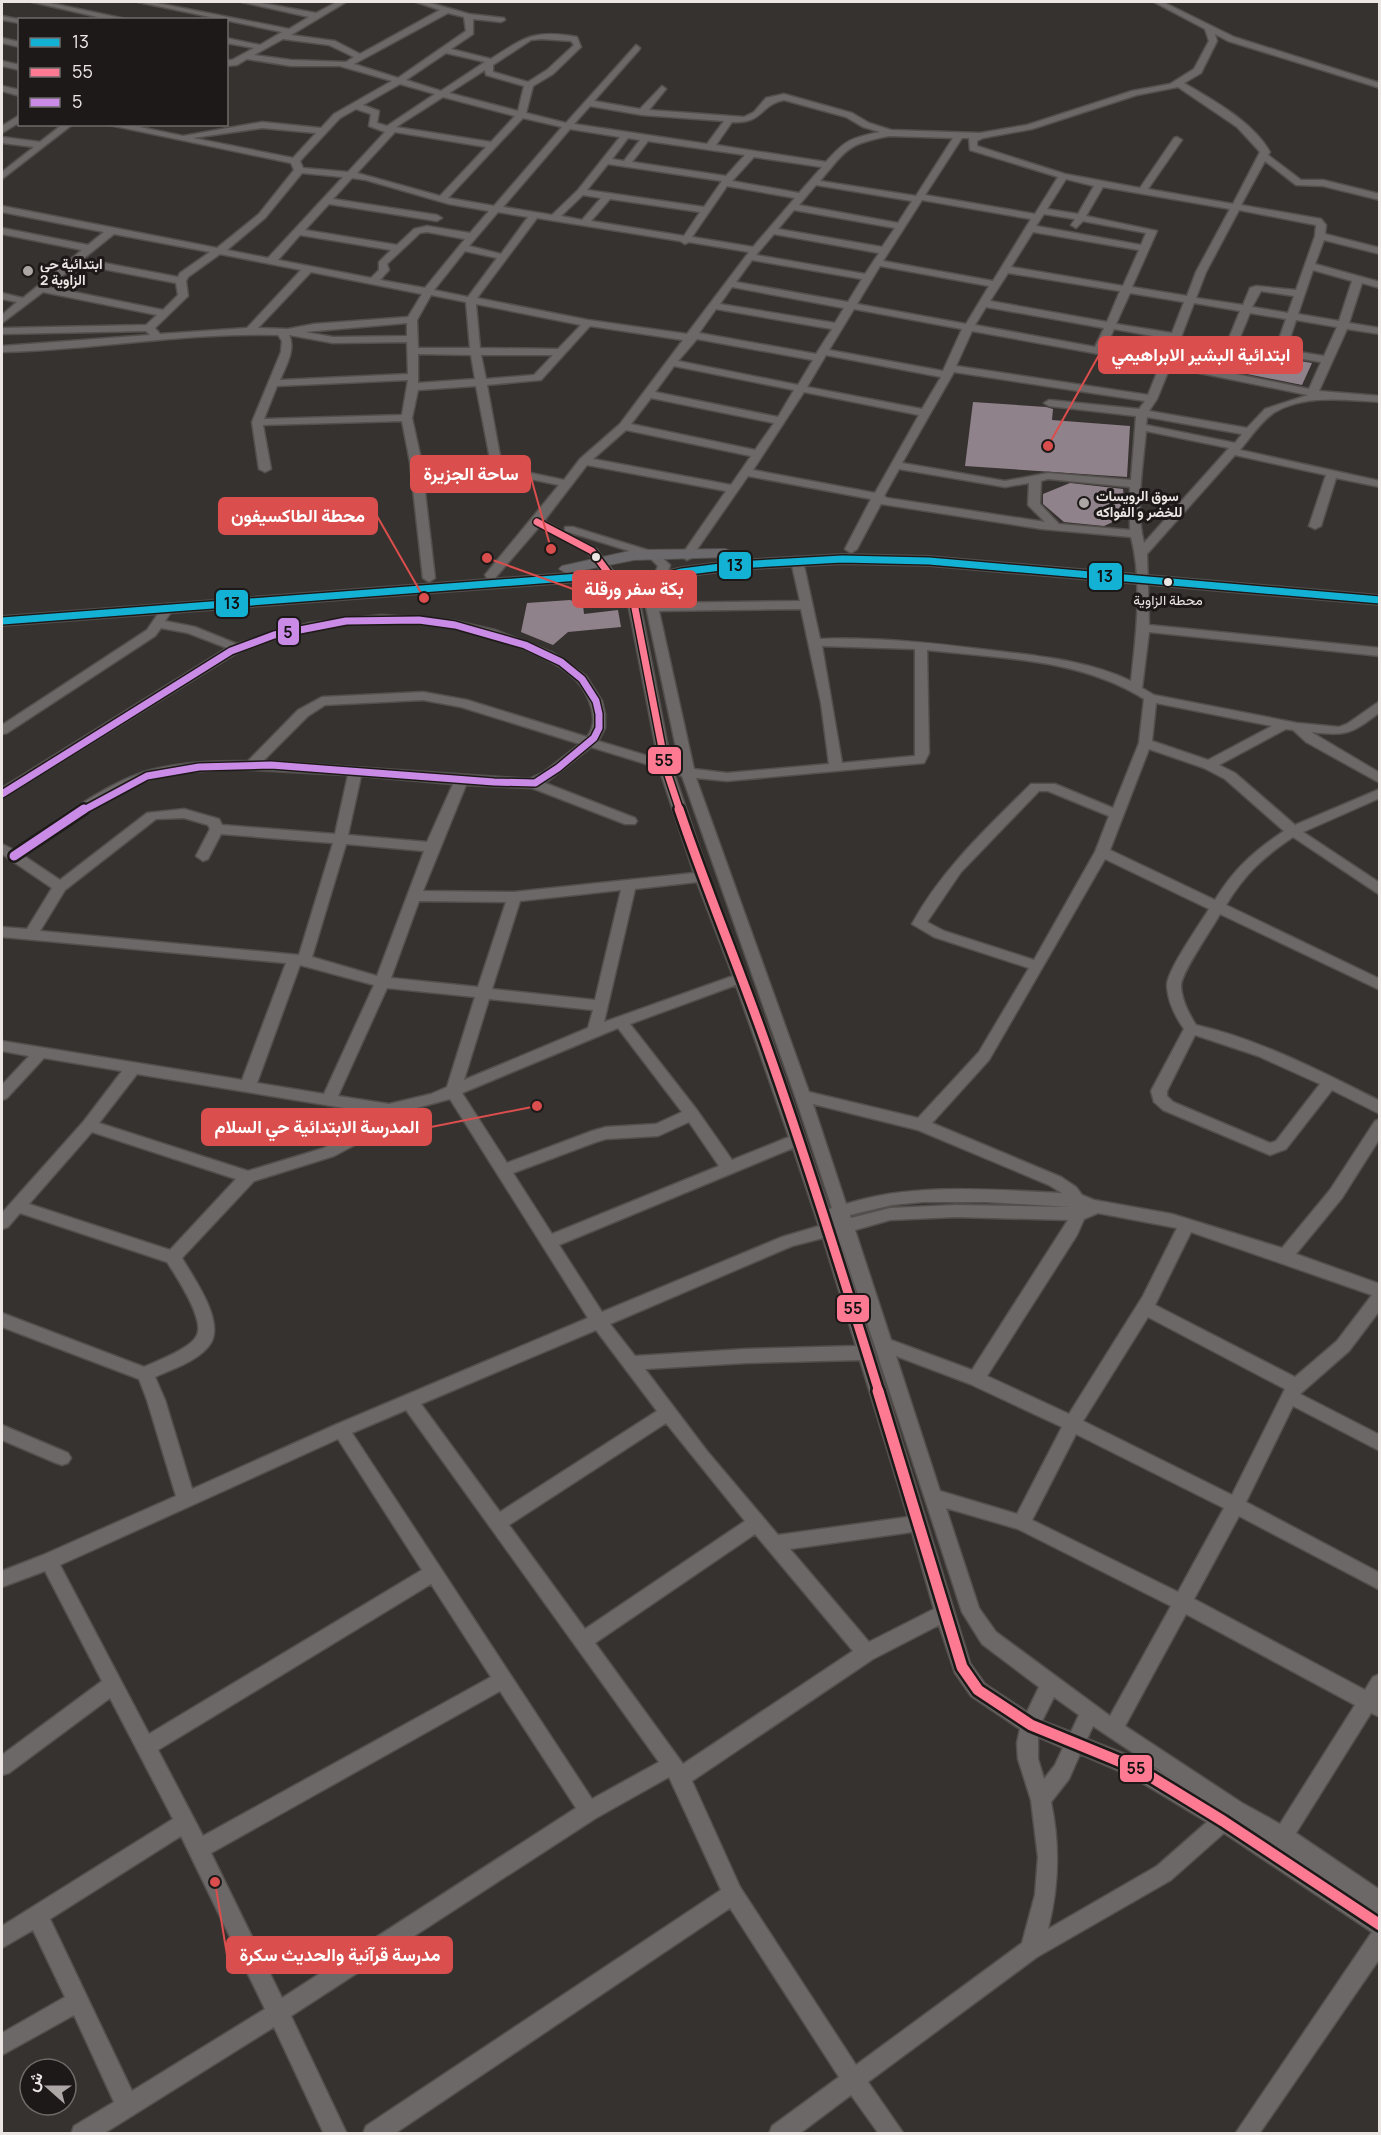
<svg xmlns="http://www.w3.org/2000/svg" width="1381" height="2135" font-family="Manrope,Vazirmatn,sans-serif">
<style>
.building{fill:#90828a}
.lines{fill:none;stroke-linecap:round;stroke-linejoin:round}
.minor-casing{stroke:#534f4d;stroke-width:3}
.major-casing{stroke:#534f4d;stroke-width:2}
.minor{fill:#6c6867;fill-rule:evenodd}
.major{fill:#6c696c;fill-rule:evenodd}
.bus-1-casing{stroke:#1d1918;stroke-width:10}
.bus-2-far2-casing{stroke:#1d1918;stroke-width:10}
.bus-2-far1-casing{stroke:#1d1918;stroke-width:14}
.bus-2-casing{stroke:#1d1918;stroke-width:16}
.bus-3-far1-casing{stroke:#1d1918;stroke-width:10}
.bus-3-casing{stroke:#1d1918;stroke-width:14}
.bus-1{stroke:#13b2d5;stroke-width:7}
.bus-2-far2{stroke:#fe7a93;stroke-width:7}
.bus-2-far1{stroke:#fe7a93;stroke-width:9}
.bus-2{stroke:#fe7a93;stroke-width:11}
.bus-3-far1{stroke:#ca8be6;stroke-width:7}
.bus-3{stroke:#ca8be6;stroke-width:9}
.poi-dot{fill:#aca6a4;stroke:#1d1918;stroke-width:2}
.bus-dot{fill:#ebe5e3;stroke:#1d1918;stroke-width:2}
.labels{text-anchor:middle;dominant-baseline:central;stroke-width:6;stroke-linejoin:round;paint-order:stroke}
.far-poi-label{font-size:14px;font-weight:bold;fill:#ebe5e3;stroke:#1d1918;text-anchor:start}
.bus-label{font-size:14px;fill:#ebe5e3;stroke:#1d1918}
.leader{fill:none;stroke:#da4e4d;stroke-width:2}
.callout-dot{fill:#da4e4d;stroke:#1d1918;stroke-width:2}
.callout{fill:#da4e4d;stroke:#da4e4d;stroke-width:2}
.callout-label{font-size:18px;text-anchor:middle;font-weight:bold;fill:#fff}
.line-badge{stroke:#1d1918;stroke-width:2}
.pale-badge-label{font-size:16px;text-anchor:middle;font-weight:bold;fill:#111}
</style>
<rect width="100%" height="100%" fill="#36322f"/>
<g class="building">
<path d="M1251,353L1312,363L1302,385L1242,373Z"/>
<path d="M973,402L1046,407L1053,409L1052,420L1130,426L1127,477L965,466Z"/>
<path d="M1070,483L1123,489L1126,516L1104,526L1064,522L1043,504V494Z"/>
<path d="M570,600L583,605L584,614L618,610L621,627L568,632L553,645L521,632L527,603Z"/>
</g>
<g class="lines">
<defs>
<g id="minor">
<path d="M32,2H46L130,20H111Z"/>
<path d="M138,2H152L289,29L309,17L242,2H256L316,13L337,2H346L291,35L335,41L360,54L440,10L416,2H427L469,14L504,18L505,20L501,22L473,19V34L451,49L491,59C525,37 535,29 577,37L581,47L553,74L533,86L526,113L566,123L636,45L640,48L639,50L594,101L640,109L662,86L666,89L649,110L744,117L754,112L766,98L784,94L852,113L869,123L891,130L980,133L1027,125L1132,91L1170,84L1194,69L1209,41L1205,29L1154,2H1163L1234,37L1380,83V88L1228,41L1215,34L1217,41L1201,73L1184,83C1214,101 1252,121 1270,152L1268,155L1301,180H1323L1380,194V200L1323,186L1296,185L1265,161L1241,205L1321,219L1326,225L1325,234L1380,248V254L1324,240L1315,264L1380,282V288L1362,283L1349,323L1380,328V334L1347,329L1319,391L1380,396V402C1346,400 1305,394 1275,412C1262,420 1250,438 1240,450L1380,481V487L1336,478L1321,526L1315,529L1309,526L1326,475L1235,455L1147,554L1149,625L1380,648V656L1149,632L1142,688L1154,695L1297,723L1339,727L1347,724L1380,701V712C1351,734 1348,736 1311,732L1380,773V783L1306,742L1293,730L1286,729L1219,765L1235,773L1295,825L1380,789V798L1303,832L1380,883V895L1293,837C1263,857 1244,875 1226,905L1380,979V990L1220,914C1212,929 1182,971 1181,985C1181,999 1189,1014 1196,1025C1261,1040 1320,1071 1380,1101V1114L1332,1090L1286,1149L1270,1155L1163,1110L1154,1102L1151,1091L1184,1029C1175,1016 1168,1002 1167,986C1166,972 1200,924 1209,909L1105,859L989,1060L932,1123L1061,1177L1076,1187L1082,1195L1094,1200L1172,1214L1282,1248L1330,1190L1375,1121L1380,1119V1138L1342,1198L1296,1254L1380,1284V1310L1349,1351L1300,1394L1380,1435V1451L1293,1406L1246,1502L1380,1573V1590L1239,1516L1194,1599L1365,1690L1373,1677L1380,1674V1717L1371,1713L1296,1833L1380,1890V1912L1376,1911L1380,1913V1958L1259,2134H1235L1372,1932L1224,1833L1171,1880L1037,1957L868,2082L904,2134H879L851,2095L799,2134H769L772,2126L839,2077L730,1908L394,2134H363L366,2126L721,1890L669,1777L596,1818L291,2016L347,2134H324L274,2027L103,2134H71L74,2126L114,2102L74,2015L2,2055V2033L65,1997L33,1930L2,1948V1926L173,1819L110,1698L9,1773L2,1775V1755L102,1681L45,1571L2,1587V1571L43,1555L176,1496L147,1400L139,1379L2,1327V1313L144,1367C157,1361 192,1348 197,1335C205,1319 176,1276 167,1262L20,1213L8,1227L2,1229V1213L84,1121L122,1071L44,1058L7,1098L2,1100V1085L29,1056L2,1051V1041L242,1080L286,963L2,937V927L27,929L52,888L2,854V844L14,850C55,823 97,788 144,772C177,762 214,761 248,761L298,710L322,697L423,692L467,700L587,737C597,725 593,708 586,694C575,672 548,659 525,649C435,612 324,613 235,654L2,798V788L227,648L188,633L161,628L155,636L7,733L2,734V725L147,630L164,605L168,604L174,608L165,621L195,627L237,644L309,623L382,615L455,621L495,630L553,653L586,676L602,701L605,714V728L598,741L658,759L628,603L625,595L605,577L588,553L539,527L495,578H487L485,575L559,485L482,469L422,466L435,578L429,582L423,578L410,462L402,421L263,425L271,469L265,472L259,469L252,422L281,352L282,341L278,335C186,332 94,350 2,352V346L150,335L146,331L2,334V328L146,325L157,315L43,292L2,323V315L17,302L2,299V293L23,298L82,250L2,234V228L88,245L104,232L2,212V206L217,248L259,214L294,170L291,163L105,124H125L183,136L262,122L321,128L334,114L392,81L340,66H291L247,59L237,65L226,66V60H232L254,48L226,43V38L260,45L282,32ZM448,13L464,17L466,31L398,78L354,64ZM283,39L329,45L354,57L346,62L291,60L254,55ZM541,39L571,41L574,45L547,70L528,82L493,72V65L531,40ZM446,53L485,62L441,91L406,80ZM485,70L486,75L524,86L518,111L449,93ZM400,84L435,94L387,126L377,123L379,111L363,105ZM1178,87L1237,127L1260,152L1233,204L1148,189L1182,140L1177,137L1174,138L1140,188L1065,174L977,146V141L983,138L1032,129L1137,95ZM443,97L515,116L491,142L396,127ZM784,100L846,117L863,127L880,132C851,138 845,140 826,162L716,145L732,122C764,124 759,105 784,100ZM590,106L642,115L724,121L707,144L574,124ZM356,109L371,114L369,126L385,132L348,172L303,168L300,161L340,118ZM523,118L562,127L494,206L448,198ZM262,128L316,133L293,158L193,138ZM570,129L620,137L578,190L552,215L503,207ZM395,132L486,147L440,196L357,173ZM889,136L953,138L916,196L820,181C847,149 847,144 889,136ZM628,138L640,140L624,161L612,159ZM962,138H969L970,150L1058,177L1035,214L925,195ZM648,141L745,155L726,176L632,162ZM754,157L822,167L799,193L732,181ZM608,164L722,181L704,207L587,190ZM302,173L343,177L268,258L227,250L265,218ZM352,178L366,180L449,204L489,211L470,233L427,226L414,229L397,245L305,230L329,204L437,221L442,218L437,215L333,199ZM1066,179L1094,186L1078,214L1047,209ZM816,185L912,201L898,223L799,205ZM727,186L795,198L753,247L692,237ZM1103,187L1230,209L1196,272L1187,296L1132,287L1157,231L1086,216ZM583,195L601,198L582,220L561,216ZM610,199L700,212L684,236L591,221ZM922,200L1031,219L993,281L883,261ZM794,210L895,228L882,247L778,229ZM1239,210L1316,225L1315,236L1296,290L1256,286L1250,288L1243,305L1196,298L1206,272ZM498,212L528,217L501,254L469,246ZM1044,214L1075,219L1071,225L1076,228L1083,221L1146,233L1141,245L1036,226ZM537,218L680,241L685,244L689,242L749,252L687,334L588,320L477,298ZM427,232L465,239L425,288L380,280L389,270L387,264L420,233ZM1033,232L1139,250L1123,286L1011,267ZM114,234L210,252L180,273L178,277L83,259ZM774,234L879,253L865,274L756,255ZM300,235L391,250L379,262V270L371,278L278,260ZM465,251L497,258L468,297L434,290ZM220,254L301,270L247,328L160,334L155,328L188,296L186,281L188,277ZM752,260L862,279L848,302L736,282ZM77,264L176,283L178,295L163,310L49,287ZM880,266L989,286L966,324L857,304ZM1313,270L1352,281L1339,321L1298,314ZM311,272L422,294L408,317L314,324L288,329L258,328ZM1008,273L1120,291L1107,322L990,301ZM732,287L844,308L835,323L720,304ZM1261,291L1294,296L1288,313L1252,307ZM1130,293L1184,302L1172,333L1116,324ZM431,295L466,302L470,348H418L417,320ZM1194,303L1240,311L1216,370L1172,361ZM476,304L581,325L558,349L480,348ZM986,307L1104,328L1095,347L975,325ZM716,309L832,329L816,354L699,333ZM854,309L962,329L943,371L829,350ZM1250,313L1286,319L1276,348L1238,342ZM1296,320L1337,327L1324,356L1286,350ZM407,323V336L333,337L305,332ZM590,326L683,340L620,424L580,459L564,480L502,467L487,385L541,380ZM1114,329L1170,339L1162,359L1105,349ZM972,331L1160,365L1148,395L956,366ZM289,335L333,343L407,342L408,374L280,380C286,366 296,349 289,335ZM697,339L813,360L798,385L678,361ZM1236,348L1321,362L1309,389L1226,372ZM418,354L471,355L475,379L418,383ZM481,355H553L534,375L486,379ZM826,355L941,377L922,409L807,387ZM674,366L794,390L778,417L655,392ZM1170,367L1308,395L1265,409L1247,428L1149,411L1157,399ZM954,372L1145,401L1139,409L1049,400L1044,403L1049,406L1136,416L1131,480L1048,473L1005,481L902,463ZM408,380L402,415L264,419L277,386ZM476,386L491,464L421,459L412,418L418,390ZM804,392L919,415L875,493L753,470ZM651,398L774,423L755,450L631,424ZM1147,417L1242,434L1235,443L1146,425ZM626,430L751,456L731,485L593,459ZM1146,431L1229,448L1144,543C1135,510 1143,465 1146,431ZM587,465L726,491L681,556L687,560L691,558L748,476L871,499L845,549L851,553L857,549L881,504L1042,529L1131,537C1143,583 1136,635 1131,681C1086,660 1037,656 988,650C932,643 877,637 820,639L803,561L797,557L791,561L800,601L658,603L670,565L657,553L573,527H565V531L649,557L658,566L647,594L646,607L680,766L671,763L640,603L634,591L613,571L596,549L544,521ZM899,469L1005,487L1029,483L1028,505L1045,522L887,498L884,496ZM1048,479L1130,487V530L1059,524L1040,504L1041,481ZM801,609L821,703L829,764L727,773L694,769L659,611ZM822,646L915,649V756L842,763ZM927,650C1000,658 1081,659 1144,699L1139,743L1113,808L1055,784H1031C987,828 942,869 912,924L934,937L1029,968L979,1052L918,1118L809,1092L696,778L727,781L924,763L929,753ZM423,700L461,707L580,744L544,772L529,779L263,761L308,716L325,705ZM1156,703L1272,726L1208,760L1152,741ZM591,747L659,768L694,873L514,892L423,891L466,785L532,788L625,824H635L637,821L635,818L545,783ZM1149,749L1204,768L1225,779L1284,831C1254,851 1234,869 1215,900L1110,850ZM235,769L348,775L335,834L222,825L219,819L184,809L147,813L60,880L24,856C65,829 106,794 153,778C179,770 208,771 235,769ZM674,773L682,776L795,1096L832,1208L829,1209L770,1036L709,877ZM361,776L453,784L427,842L348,835ZM1039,791H1048L1109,816L1095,852L1034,960L944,931L927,922L961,872ZM184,818L208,825L210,829L196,856L203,861L208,859L221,834L333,843L299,955L40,931L65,890L156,819ZM346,844L424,851L377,976L312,957ZM697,882L733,976L604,1022L635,889ZM621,890L595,1000L492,989L520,901ZM419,901L506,902L478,987L391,978ZM300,965L374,985L324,1094L257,1083ZM736,985L789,1137L732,1160L697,1110L630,1024ZM387,988L475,997L447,1087L431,1094L389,1104L338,1096ZM489,999L593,1010L588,1028L464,1080ZM618,1028L682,1112L656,1124L606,1127L592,1131L507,1163L462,1093ZM1195,1035L1258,1056L1320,1084L1276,1141L1270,1143L1173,1102L1167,1096V1091ZM137,1074L375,1113L354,1132L324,1148L248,1171L99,1123ZM450,1099L588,1318L335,1425L192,1489L165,1400L155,1377C172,1369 195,1362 208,1347C228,1325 194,1279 182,1258L254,1181L334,1156L364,1140L394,1114ZM813,1104L918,1130L1049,1185L1062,1193C990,1190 916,1182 846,1204ZM689,1122L719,1166L552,1234L513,1173L596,1142L606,1139L658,1136ZM92,1132L236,1179L170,1250L29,1204ZM793,1148L819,1226L782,1237L602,1312L559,1245ZM923,1202H986L1071,1207L956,1205L890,1208L851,1218L850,1215L892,1205ZM1098,1213L1177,1228L1143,1296L1069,1414L987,1376L1077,1235L1084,1219ZM956,1217L1068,1220L972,1370L891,1340L855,1230L890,1220ZM1191,1232L1372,1295L1337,1341L1295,1377L1155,1305ZM838,1234L962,1612L982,1644L1039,1687L1027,1712L985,1684L970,1663ZM823,1238L856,1346L746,1349L635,1356L610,1324L792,1246ZM1148,1317L1285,1389L1232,1495L1083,1421ZM596,1330L657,1411L500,1512L421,1404ZM896,1356L970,1384L1062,1427L1017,1514L940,1491ZM860,1360L908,1517L778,1535L707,1451L645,1369L746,1363ZM406,1410L659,1762L592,1799L352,1433ZM666,1423L745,1521L585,1629L509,1525ZM1076,1434L1224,1508L1178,1592L1032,1520ZM338,1439L422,1570L149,1734L60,1565ZM946,1508L1018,1529L1171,1606L1110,1716L996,1632L979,1608ZM912,1532L934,1609L869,1642L790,1549ZM755,1534L853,1651L683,1764L595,1643ZM431,1584L491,1677L203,1836L158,1750ZM1186,1614L1355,1705L1280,1824L1242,1803L1125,1726ZM939,1625L955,1673L971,1696L1020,1729L1017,1743L1018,1759L1031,1800L1038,1857L1035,1895L1022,1943L856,2065L740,1887L692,1781L873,1659ZM500,1691L576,1808L282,1998L211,1853ZM1054,1697L1079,1715L1071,1732L1042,1721ZM1093,1726L1171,1778L1145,1762L1087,1739ZM1038,1737L1063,1748L1055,1765L1044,1779L1038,1759ZM1080,1754L1131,1776L1207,1822L1157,1866L1048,1929C1059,1886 1060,1845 1051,1802L1069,1779ZM181,1836L265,2009L132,2091L50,1919Z"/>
<path d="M2,16L23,20H20V23L2,20Z"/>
<path d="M2,38L20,42V47L2,43Z"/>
<path d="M2,61L20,65V70L2,66Z"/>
<path d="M2,86L20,90V96L2,91Z"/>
<path d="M20,115V122L2,133V126Z"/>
<path d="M63,124H73L2,179V172L34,147L2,143V137L40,142Z"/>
<path d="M2,1425L68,1453L71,1458L68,1463L62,1465L56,1463L2,1440Z"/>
</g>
<path id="major" d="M725,549L730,551L733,554L730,557L634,560L569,573L639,578L682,567L736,560L842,554L929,556L1380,595V605L929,566L842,564L736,570L682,577L639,588L579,582L2,626V616L566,573L559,569L562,566L634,550Z"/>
</defs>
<use href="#minor" class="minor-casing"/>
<use href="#major" class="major-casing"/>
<use href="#minor" class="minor"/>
<use href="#major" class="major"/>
<defs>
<path id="bus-1" d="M2,621L579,577L639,583L682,572L736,565L842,559L929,561L1380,600"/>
<path id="bus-2-far2" d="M537,522L592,551L609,574L630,594L634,603L666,769L680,811"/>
<path id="bus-2-far1" d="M679,809C705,886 736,960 763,1036C805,1154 842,1273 879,1392"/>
<path id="bus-2" d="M878,1391L962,1667L978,1690L1031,1725L1138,1769L1223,1821L1380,1925"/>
<path id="bus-3-far1" d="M2,794L231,651L274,635L346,621L419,620L455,625L525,645L561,662L582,679L596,701L599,714V728L594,738L558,768L535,783L494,782L271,765L199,767L147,776L82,811"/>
<path id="bus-3" d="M14,856L84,809"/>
</defs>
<use href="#bus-1" class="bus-1-casing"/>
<use href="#bus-2-far2" class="bus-2-far2-casing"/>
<use href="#bus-2-far1" class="bus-2-far1-casing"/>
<use href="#bus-2" class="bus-2-casing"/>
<use href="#bus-3-far1" class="bus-3-far1-casing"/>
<use href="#bus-3" class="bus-3-casing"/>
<use href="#bus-1" class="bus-1"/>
<use href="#bus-2-far2" class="bus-2-far2"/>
<use href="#bus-2-far1" class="bus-2-far1"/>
<use href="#bus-2" class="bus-2"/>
<use href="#bus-3-far1" class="bus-3-far1"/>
<use href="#bus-3" class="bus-3"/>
</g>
<g class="poi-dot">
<circle cx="28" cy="271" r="6"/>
<circle cx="1084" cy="503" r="6"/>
</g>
<g class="bus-dot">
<circle cx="596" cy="557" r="5"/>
<circle cx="1168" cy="582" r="5"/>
</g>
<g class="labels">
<g class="far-poi-label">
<text x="40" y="263">ابتدائية حي<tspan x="40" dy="16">الزاوية 2</tspan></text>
<text x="1096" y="495">سوق الرويسات<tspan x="1096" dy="16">للخضر و الفواكه</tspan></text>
</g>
<g class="bus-label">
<text x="1168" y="599">محطة الزاوية</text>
</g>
</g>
<path class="leader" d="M1048 446L1099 355M551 549L530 474M424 598L377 516M487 558L573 589M537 1106L431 1127M215 1882L227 1955"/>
<g class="callout-dot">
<circle cx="1048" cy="446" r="6"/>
<circle cx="551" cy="549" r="6"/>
<circle cx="424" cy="598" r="6"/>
<circle cx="487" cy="558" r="6"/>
<circle cx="537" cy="1106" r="6"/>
<circle cx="215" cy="1882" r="6"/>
</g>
<g class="callout">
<rect x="1099" y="337" width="203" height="36" rx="6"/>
<rect x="411" y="456" width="119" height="36" rx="6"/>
<rect x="219" y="498" width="158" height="36" rx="6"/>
<rect x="573" y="571" width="123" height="36" rx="6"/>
<rect x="202" y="1109" width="229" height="36" rx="6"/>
<rect x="227" y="1937" width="225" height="36" rx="6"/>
</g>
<g class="callout-label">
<text x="1201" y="361">ابتدائية البشير الابراهيمي</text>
<text x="471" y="480">ساحة الجزيرة</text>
<text x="298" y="522">محطة الطاكسيفون</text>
<text x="634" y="595">بكة سفر ورقلة</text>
<text x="317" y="1133">المدرسة الابتدائية حي السلام</text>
<text x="340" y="1961">مدرسة قرآنية والحديث سكرة</text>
</g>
<g class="line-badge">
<rect x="718" y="551" width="34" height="29" rx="6" fill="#13b2d5"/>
<rect x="1088" y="562" width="35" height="29" rx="6" fill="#13b2d5"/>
<rect x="215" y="589" width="34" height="29" rx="6" fill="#13b2d5"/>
<rect x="277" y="617" width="23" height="29" rx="6" fill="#ca8be6"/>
<rect x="647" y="746" width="35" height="29" rx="6" fill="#fe7a93"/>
<rect x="836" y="1294" width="34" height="29" rx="6" fill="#fe7a93"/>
<rect x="1119" y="1754" width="34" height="29" rx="6" fill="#fe7a93"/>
</g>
<g class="pale-badge-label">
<text x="735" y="571">13</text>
<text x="1105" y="582">13</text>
<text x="232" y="609">13</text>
<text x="288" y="638">5</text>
<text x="664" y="766">55</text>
<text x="853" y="1314">55</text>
<text x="1136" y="1774">55</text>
</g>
<rect width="1381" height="2135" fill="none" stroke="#ebe5e3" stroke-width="6"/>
<rect x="18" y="18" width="210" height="108" fill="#1d1918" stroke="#6f6b69" stroke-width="1.5"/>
<rect x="30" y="38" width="30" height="9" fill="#13b2d5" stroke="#6f6b69" stroke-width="1.5"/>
<text x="72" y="48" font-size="18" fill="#ebe5e3">13</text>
<rect x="30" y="68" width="30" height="9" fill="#fe7a93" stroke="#6f6b69" stroke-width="1.5"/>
<text x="72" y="78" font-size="18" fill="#ebe5e3">55</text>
<rect x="30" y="98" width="30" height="9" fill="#ca8be6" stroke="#6f6b69" stroke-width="1.5"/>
<text x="72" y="108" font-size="18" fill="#ebe5e3">5</text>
<g transform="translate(48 2087) rotate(291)"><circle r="28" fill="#1d1918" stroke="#6f6b69" stroke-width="1.5"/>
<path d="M0-4.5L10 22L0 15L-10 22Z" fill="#aca6a4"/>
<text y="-9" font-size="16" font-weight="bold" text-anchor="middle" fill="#ebe5e3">ش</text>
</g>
</svg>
